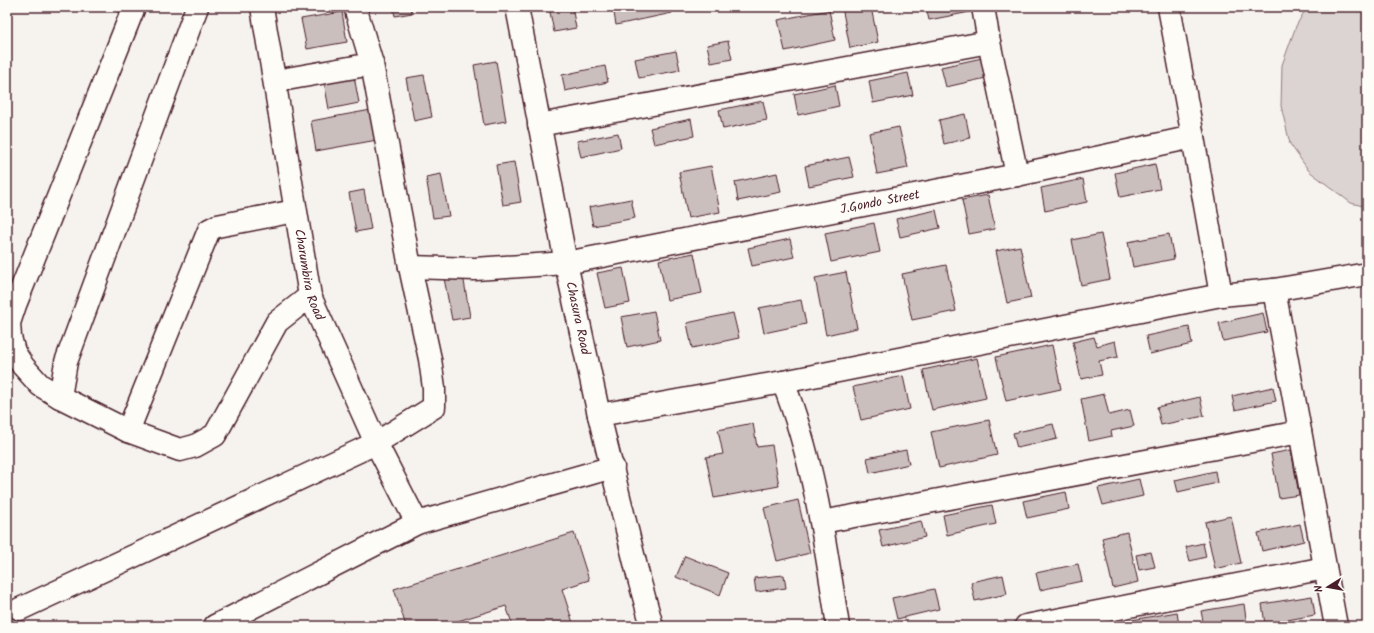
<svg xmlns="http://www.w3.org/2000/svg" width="1374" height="633" font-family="Kalam,sans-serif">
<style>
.park{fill:#dcd4d2;stroke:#937a7e}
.building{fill:#cbbfbe;stroke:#4a1f2b}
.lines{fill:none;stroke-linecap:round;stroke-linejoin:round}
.minor-casing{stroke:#4a1f2b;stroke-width:25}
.minor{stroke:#fdfcf7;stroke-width:22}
.labels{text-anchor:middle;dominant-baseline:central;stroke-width:4;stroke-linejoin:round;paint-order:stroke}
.street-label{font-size:13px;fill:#4a1f2b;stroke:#fdfcf7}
</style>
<rect width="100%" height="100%" fill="#f6f3ef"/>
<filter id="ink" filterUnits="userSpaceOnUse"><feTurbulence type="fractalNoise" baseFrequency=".025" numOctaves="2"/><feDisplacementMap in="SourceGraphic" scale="8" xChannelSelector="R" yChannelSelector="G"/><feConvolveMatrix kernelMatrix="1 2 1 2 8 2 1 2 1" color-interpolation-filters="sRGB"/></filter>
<g filter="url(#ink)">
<path class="park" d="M1307,7H1367V207L1351,203L1309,171L1290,144L1281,106L1282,65L1296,26Z"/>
<g class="building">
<path d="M393,7H411L412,13L395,16Z"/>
<path d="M549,7H572L576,28L554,32Z"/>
<path d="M613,7H670L672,13L616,25Z"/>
<path d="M842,7H871L878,42L850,48Z"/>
<path d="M926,7H969L970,12L929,20Z"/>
<path d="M829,10L835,40L785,51L778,20Z"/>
<path d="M342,12L347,42L307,49L301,19Z"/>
<path d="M728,41L732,59L711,63L707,45Z"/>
<path d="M676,51L680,70L639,78L635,59Z"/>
<path d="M982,58L986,78L946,87L941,67Z"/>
<path d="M496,61L506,121L484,125L474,65Z"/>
<path d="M605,66L608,82L565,91L562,75Z"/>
<path d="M353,71L359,103L329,109L323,76Z"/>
<path d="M908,73L913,95L873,103L869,81Z"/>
<path d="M424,75L432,117L414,121L406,78Z"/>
<path d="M835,85L839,106L798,115L794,94Z"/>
<path d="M763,101L767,120L723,129L719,110Z"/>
<path d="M371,110L377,140L316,151L311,121Z"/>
<path d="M965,114L970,138L944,144L939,120Z"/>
<path d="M691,119L694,136L654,144L650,128Z"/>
<path d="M899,127L908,168L877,174L869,133Z"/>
<path d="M618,133L621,148L581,157L577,141Z"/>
<path d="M849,157L854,177L809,186L805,166Z"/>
<path d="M514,162L521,202L503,205L496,165Z"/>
<path d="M1155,164L1160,189L1120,197L1115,173Z"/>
<path d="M711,166L720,212L688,218L679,172Z"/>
<path d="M777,173L781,192L738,201L735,182Z"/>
<path d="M441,174L449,216L433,218L426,177Z"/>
<path d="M1083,179L1087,202L1045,211L1041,188Z"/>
<path d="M364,190L371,229L356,232L349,193Z"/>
<path d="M988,195L995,229L969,234L962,200Z"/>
<path d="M631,199L635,218L593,226L589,207Z"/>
<path d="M936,210L940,228L900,237L896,219Z"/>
<path d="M874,223L880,252L831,262L825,233Z"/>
<path d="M1101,234L1110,279L1081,285L1072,240Z"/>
<path d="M1169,234L1174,259L1133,267L1128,242Z"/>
<path d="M790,239L794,257L752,266L748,248Z"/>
<path d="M1020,246L1031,298L1007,303L996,251Z"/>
<path d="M694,253L702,293L667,300L659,260Z"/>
<path d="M946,265L956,311L912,320L902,274Z"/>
<path d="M623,268L630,303L605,308L597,273Z"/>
<path d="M846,272L857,328L826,335L815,278Z"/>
<path d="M463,275L470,317L452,320L444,278Z"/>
<path d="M801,300L806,324L764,333L759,308Z"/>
<path d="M654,311L660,340L627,347L621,317Z"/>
<path d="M733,313L739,338L692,348L687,323Z"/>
<path d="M1263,313L1267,332L1223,341L1219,323Z"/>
<path d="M1189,327L1192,344L1150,354L1146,336Z"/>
<path d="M1094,337L1097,346L1115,341L1118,357L1099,361L1102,375L1081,379L1073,342Z"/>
<path d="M1052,345L1061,389L1006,401L996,357Z"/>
<path d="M977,358L986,398L932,410L923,370Z"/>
<path d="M903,376L910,409L861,420L853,387Z"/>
<path d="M1273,387L1276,401L1235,410L1232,396Z"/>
<path d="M1104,394L1109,415L1130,410L1134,426L1111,431L1112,436L1089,441L1081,399Z"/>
<path d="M1200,397L1204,416L1161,425L1157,407Z"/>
<path d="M989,420L997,455L939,468L931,432Z"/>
<path d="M753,423L757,447L772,445L779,486L714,498L706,457L723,454L718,430Z"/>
<path d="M1053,424L1057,439L1017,448L1013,433Z"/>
<path d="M906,450L909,464L870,473L867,458Z"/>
<path d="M1291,450L1299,495L1279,498L1271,454Z"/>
<path d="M1215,471L1217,483L1178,492L1175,480Z"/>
<path d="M1139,479L1143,496L1103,505L1098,488Z"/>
<path d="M1066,492L1069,509L1027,518L1023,501Z"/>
<path d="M798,500L810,553L777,561L764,508Z"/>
<path d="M992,505L996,524L947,535L943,515Z"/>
<path d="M1231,516L1241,563L1215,569L1205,522Z"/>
<path d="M921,521L925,537L883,547L879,530Z"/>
<path d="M1300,524L1304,541L1262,551L1258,533Z"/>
<path d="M1127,532L1138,582L1113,588L1102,538Z"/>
<path d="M574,533L589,580L562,589L574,626H513L506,606L442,626H406L394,589Z"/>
<path d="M1203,543L1206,557L1190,561L1186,547Z"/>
<path d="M1151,552L1155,567L1139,570L1136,555Z"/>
<path d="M685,556L728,573L720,595L676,577Z"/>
<path d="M1078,564L1082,581L1040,590L1036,573Z"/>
<path d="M784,575L786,588L756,592L754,578Z"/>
<path d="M1003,575L1007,594L975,601L971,582Z"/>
<path d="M934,589L939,609L897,619L892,598Z"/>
<path d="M1312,596L1315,615L1265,624L1262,604Z"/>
<path d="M1244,604L1247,626H1204L1201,611Z"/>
<path d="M1177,612L1179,626H1127L1126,621Z"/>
</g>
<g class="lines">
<defs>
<g id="minor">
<path d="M134,7L15,305L9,323L10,337L14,352L23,366L40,385L60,397L128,431L180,450L195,446L215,435L277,322L310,296"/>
<path id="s1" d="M262,7L310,296L376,443L417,523"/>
<path id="s2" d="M517,7L566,263L599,415L639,579L652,626"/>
<path d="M1169,7L1193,137L1221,295"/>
<path d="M989,42L1017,175"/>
<path d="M275,81L372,64"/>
<path d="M539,125L989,42L983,7"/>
<path id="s3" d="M410,267L475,269L566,263L1017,175L1193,137"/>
<path d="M1274,290L1336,626"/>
<path d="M783,382C814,460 825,543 838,626"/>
<path d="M60,397L66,362L197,7"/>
<path d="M599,415L783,382L1221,295L1274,290L1367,274"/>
<path d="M128,431L209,230L217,226L295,211"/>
<path d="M822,522L1300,432"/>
<path d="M20,609L376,443L434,407V388L430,359L410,267L372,64L355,7"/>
<path d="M215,626L417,523L613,467"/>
<path d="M1026,626L1325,568"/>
</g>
</defs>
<use href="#minor" class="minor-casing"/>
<use href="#minor" class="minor"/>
</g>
</g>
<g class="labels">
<g class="street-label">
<text stroke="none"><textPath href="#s3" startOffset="476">J.Gondo Street</textPath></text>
<text stroke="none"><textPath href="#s1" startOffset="272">Charumbira Road</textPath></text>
<text stroke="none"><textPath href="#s2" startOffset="317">Chasura Road</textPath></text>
</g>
</g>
<rect width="1374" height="633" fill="none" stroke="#fdfcf7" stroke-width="24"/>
<rect x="12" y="12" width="1350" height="609" fill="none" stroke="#4a1f2b" stroke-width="1.5" filter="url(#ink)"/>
<g transform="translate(1328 587) rotate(259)" stroke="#fdfcf7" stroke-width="3" paint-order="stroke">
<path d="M0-3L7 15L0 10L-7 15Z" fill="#4a1f2b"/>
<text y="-6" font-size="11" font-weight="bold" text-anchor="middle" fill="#4a1f2b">N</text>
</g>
</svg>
